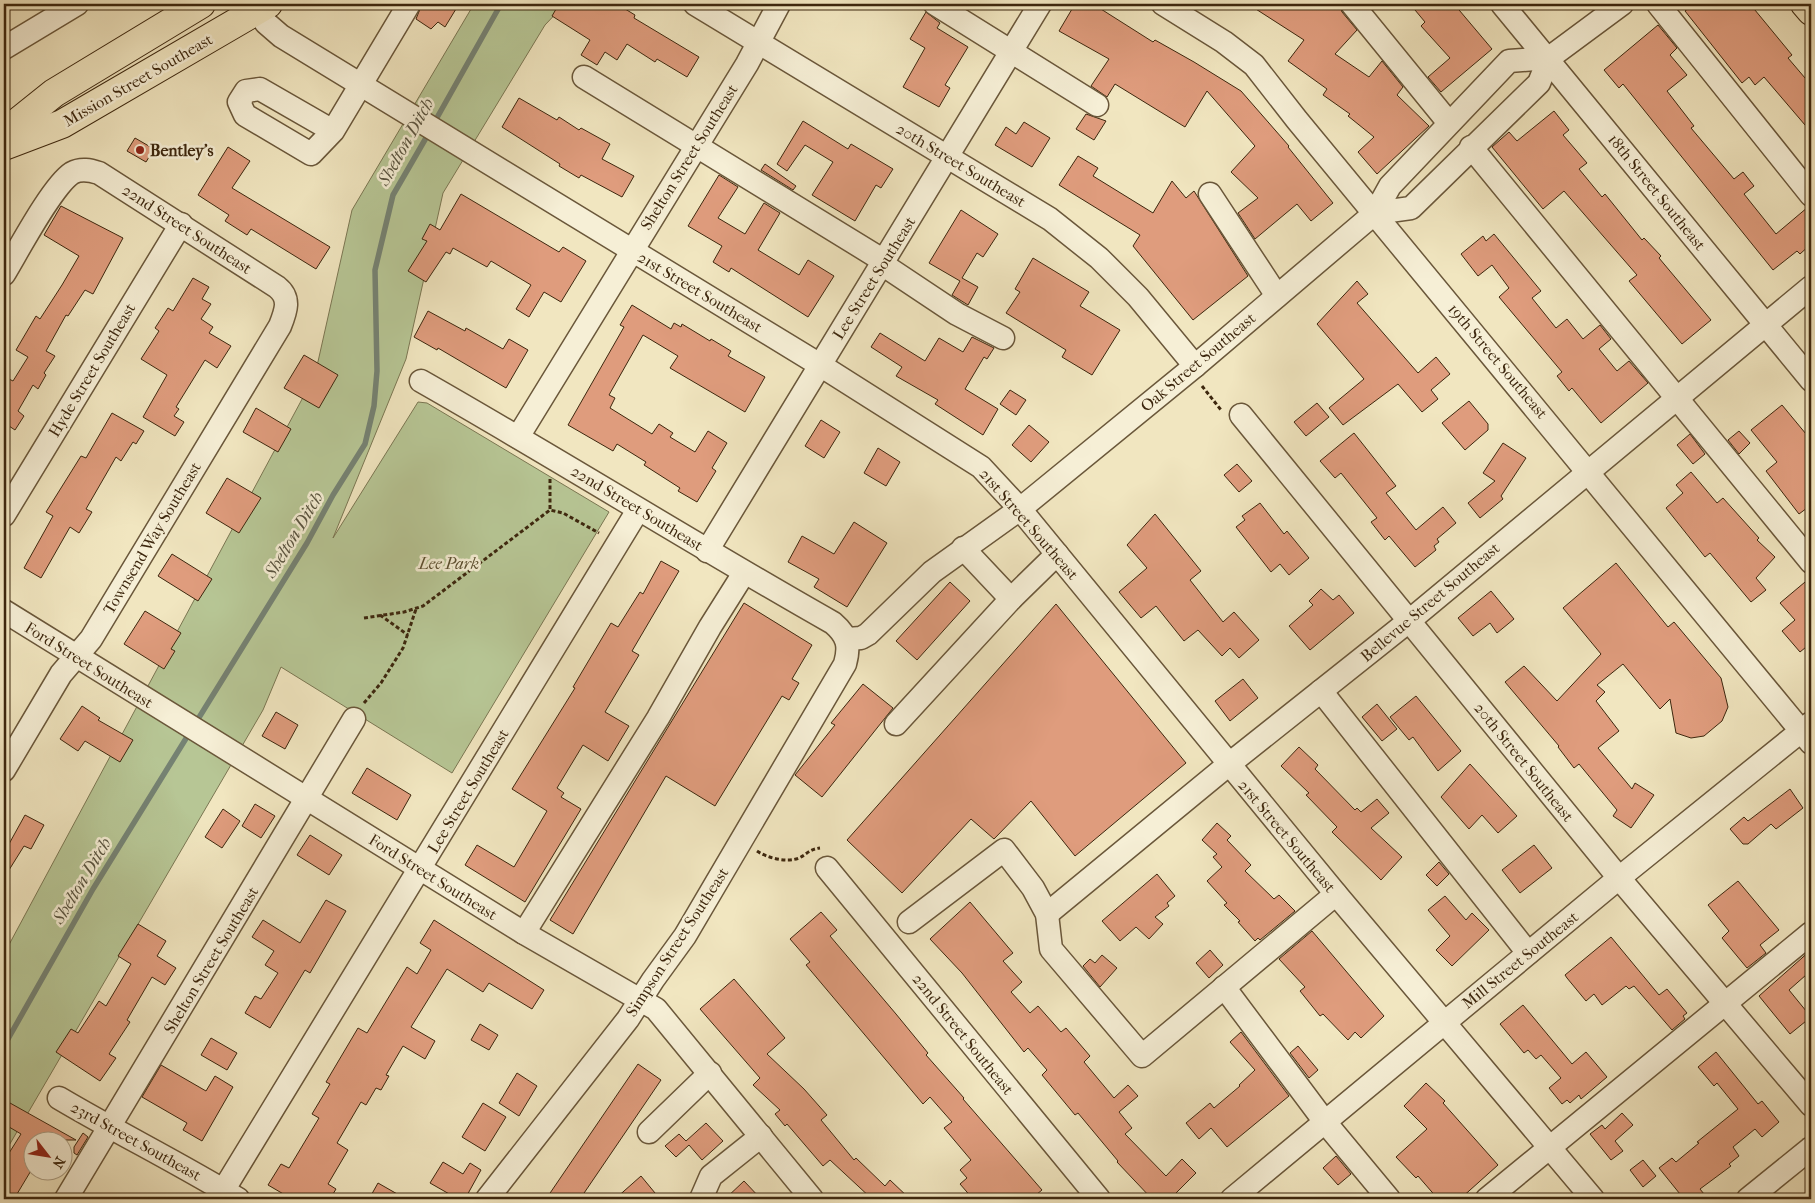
<svg xmlns="http://www.w3.org/2000/svg" width="1815" height="1203" font-family="'IM FELL French Canon',serif">
<style>
.green{fill:#b7c695;stroke:#7a7652}
.lines{fill:none;stroke-linecap:round;stroke-linejoin:round}
.stream{stroke:#758273;stroke-width:5.5}
.building{fill:#df9c7d;stroke:#3d270e}
.minor-casing{stroke:#6a573a;stroke-width:25}
.major-casing{stroke:#3d270e;stroke-width:30}
.highway-casing{stroke:#3d270e;stroke-width:30}
.path{stroke:#3d270e;stroke-width:3;stroke-dasharray:4 2.5;stroke-linecap:butt}
.minor{stroke:#f6efd6;stroke-width:22}
.major{stroke:#f1e6c0;stroke-width:28}
.highway{stroke:#f1e6c0;stroke-width:28}
.poi-dot{fill:#8f2418;stroke:#f6efd6;stroke-width:2}
.labels{text-anchor:middle;dominant-baseline:central;stroke-width:5;stroke-linejoin:round;paint-order:stroke}
.street-label{font-size:16px;fill:#3d270e;stroke:#f6efd6}
.poi-label{font-size:16px;font-weight:bold;fill:#3d270e;stroke:#f6efd6;text-anchor:start}
.park-label{font-size:16px;font-style:italic;fill:#5c4f30;stroke:#f6efd6}
.water-label{font-size:18px;font-style:italic;fill:#595440;stroke:#f6efd6}
</style>
<rect width="100%" height="100%" fill="#f1e6c0"/>
<filter id="stains"><feTurbulence type="fractalNoise" baseFrequency=".004" numOctaves="4"/><feColorMatrix values="0 0 0 0 .2 0 0 0 0 .09 0 0 0 0 .02 0 0 0 .5 -.17"/></filter>
<radialGradient id="worn" r=".72"><stop offset=".6" stop-color="#630" stop-opacity="0"/><stop offset="1" stop-color="#630" stop-opacity=".3"/></radialGradient>
<path class="green" d="M474,4H565L545,25L443,193L406,359L333,538L418,402L427,403L609,512L452,773L281,667L263,710L4,1154V954L315,375L352,210Z"/>
<g class="lines">
<g class="stream">
<path d="M434,123L501,4"/>
<path d="M195,724L307,543L333,495L365,444L374,406L377,371L375,270L393,195L430,131"/>
<path d="M4,1046L93,889L190,732"/>
</g>
</g>
<g class="building">
<path d="M422,4H459L445,27L438,22L431,29L416,19Z"/>
<path d="M559,4H617L635,15L634,18L699,57L687,77L657,59L655,62L627,44L617,60L605,52L597,65L581,55L590,40L552,16Z"/>
<path d="M1075,4H1093L1153,42L1155,40L1194,62L1241,91L1289,146L1288,147L1333,203L1311,221L1297,204L1255,239L1238,213L1258,198L1231,172L1255,146L1207,91L1185,127L1115,84L1107,97L1091,86L1109,59L1059,31Z"/>
<path d="M1248,4H1339L1342,12L1357,30L1335,54L1369,77L1382,61L1403,87L1397,95L1429,126L1377,174L1358,152L1374,137L1348,116L1350,114L1323,95L1327,89L1288,61L1304,40Z"/>
<path d="M1410,4H1454L1492,49L1441,92L1428,77L1450,58L1421,26L1425,22Z"/>
<path d="M1694,4H1750L1792,55L1788,58L1811,85V132L1764,77L1755,85L1749,77L1742,83L1685,11Z"/>
<path d="M926,12L940,23L937,28L968,47L945,85L950,88L939,107L903,87L925,48L910,39Z"/>
<path d="M1658,25L1677,48L1670,55L1687,75L1667,91L1694,126L1691,128L1734,179L1743,172L1754,186L1744,194L1776,234L1808,207L1811,208V244L1800,254L1797,251L1773,270L1623,84L1619,88L1604,70Z"/>
<path d="M519,98L557,120L559,117L579,130L581,128L610,144L602,159L634,176L622,197L581,175L579,178L559,166L560,164L502,127Z"/>
<path d="M1554,111L1569,130L1563,135L1587,163L1579,169L1602,197L1605,194L1642,240L1644,238L1661,256L1659,258L1711,320L1682,344L1629,281L1637,275L1564,191L1543,209L1492,147L1509,132L1517,141Z"/>
<path d="M1086,114L1106,121L1094,140L1076,129Z"/>
<path d="M803,121L848,149L851,144L893,169L881,188L876,185L855,221L812,195L833,162L805,145L787,171L777,164Z"/>
<path d="M1024,122L1050,138L1032,167L995,145L1006,127L1016,134Z"/>
<path d="M135,138L154,149L146,162L127,151Z"/>
<path d="M228,147L250,161L232,188L330,247L316,269L251,229L247,235L225,221L229,215L198,195Z"/>
<path d="M1078,156L1098,168L1093,176L1153,213L1172,181L1186,198L1194,191L1248,276L1193,320L1133,246L1140,235L1059,185Z"/>
<path d="M765,164L796,186L793,190L761,170Z"/>
<path d="M719,175L738,187L718,218L745,234L764,203L780,213L758,250L799,275L808,260L834,276L808,317L731,268L729,272L713,262L722,246L688,226Z"/>
<path d="M461,194L559,252L563,247L586,261L561,302L544,292L529,317L516,309L531,285L491,261L487,267L453,248L450,254L446,252L426,282L408,271L427,241L422,239L430,224L440,230Z"/>
<path d="M61,206L123,238L93,294L85,290L68,316L66,315L46,351L55,356L44,373L46,375L38,389L33,385L18,411L24,416L15,430L9,426L4,436V388L9,379L13,381L28,357L16,350L36,316L40,319L62,285L79,256L44,235Z"/>
<path d="M961,210L998,234L983,257L977,253L962,278L978,287L968,305L952,295L960,281L929,263Z"/>
<path d="M1494,234L1541,291L1532,298L1556,328L1567,319L1583,339L1600,325L1611,339L1599,349L1617,371L1629,361L1648,383L1601,423L1572,388L1569,391L1557,376L1562,372L1499,297L1509,288L1492,265L1478,276L1461,254L1483,236L1486,241Z"/>
<path d="M1033,258L1089,292L1080,306L1120,330L1092,375L1062,357L1066,350L1006,313L1020,292L1015,289Z"/>
<path d="M193,278L209,287L202,299L211,304L201,319L213,327L209,333L231,346L217,368L205,360L176,407L179,409L174,416L184,422L175,436L143,417L167,375L141,359L159,331L155,328L168,308L173,311Z"/>
<path d="M1357,281L1368,294L1357,303L1418,373L1436,357L1450,374L1431,390L1438,399L1422,412L1398,384L1343,425L1329,408L1364,379L1317,324Z"/>
<path d="M632,305L671,329L674,323L681,327L682,324L710,341L711,339L731,351L728,356L765,377L745,412L670,368L678,356L643,335L609,395L615,398L610,408L652,434L659,424L673,433L670,437L695,452L708,431L727,443L712,468L716,471L697,502L678,491L680,488L644,465L646,462L617,444L613,451L568,425L624,327L620,325Z"/>
<path d="M428,311L465,331L466,328L503,349L509,339L528,350L506,388L438,348L437,350L414,337Z"/>
<path d="M880,333L925,361L939,338L963,352L972,337L994,348L987,359L984,357L965,389L998,409L983,435L935,404L938,400L896,376L902,367L871,347Z"/>
<path d="M304,355L338,375L319,408L284,388Z"/>
<path d="M1010,390L1026,400L1016,415L1000,404Z"/>
<path d="M1469,401L1488,424V430L1465,450L1442,423Z"/>
<path d="M1317,403L1329,417L1306,436L1294,422Z"/>
<path d="M1782,405L1811,440V505L1799,514L1766,471L1777,462L1751,430Z"/>
<path d="M256,408L291,429L278,452L243,432Z"/>
<path d="M112,413L144,431L136,444L133,442L121,461L116,457L86,509L92,512L79,533L70,527L41,578L24,568L53,516L46,512L81,456L86,458Z"/>
<path d="M821,420L840,432L824,458L805,446Z"/>
<path d="M1029,425L1049,442L1031,462L1012,445Z"/>
<path d="M1739,431L1750,443L1739,454L1728,440Z"/>
<path d="M1354,433L1396,486L1386,493L1416,530L1443,507L1456,523L1437,539L1439,542L1434,546L1436,550L1415,567L1389,536L1385,540L1371,522L1377,518L1341,473L1335,478L1320,461Z"/>
<path d="M1690,434L1705,454L1693,464L1677,445Z"/>
<path d="M1503,443L1526,458L1501,496L1503,499L1480,518L1468,503L1495,481L1483,473Z"/>
<path d="M878,448L900,462L886,486L864,473Z"/>
<path d="M1237,464L1252,481L1239,492L1224,475Z"/>
<path d="M1691,472L1717,503L1723,498L1759,538L1757,540L1775,557L1756,578L1766,590L1751,602L1710,553L1705,557L1666,508L1683,493L1676,485Z"/>
<path d="M227,478L261,498L239,533L206,513Z"/>
<path d="M1260,503L1284,534L1287,531L1309,558L1289,575L1280,564L1271,572L1236,527L1245,520L1242,516Z"/>
<path d="M1155,514L1201,571L1190,580L1223,622L1234,612L1259,640L1239,658L1230,648L1222,656L1198,630L1184,641L1156,606L1141,618L1119,592L1147,568L1127,545Z"/>
<path d="M854,522L887,543L847,607L814,587L819,579L788,562L802,536L834,554Z"/>
<path d="M172,554L212,579L198,601L158,576Z"/>
<path d="M661,561L679,571L632,651L639,655L605,712L629,726L608,761L583,745L557,788L564,793L561,797L581,809L525,902L465,865L477,845L514,867L547,811L512,789L575,688L573,687L611,623L618,627L640,592L643,594Z"/>
<path d="M1616,563L1668,627L1674,622L1721,678L1728,707L1722,721L1704,736L1691,738L1676,733L1670,699L1660,709L1623,664L1597,685L1605,692L1596,701L1619,731L1598,748L1632,789L1635,783L1654,795L1631,828L1613,816L1617,810L1579,764L1574,768L1558,747L1559,746L1505,682L1524,666L1557,701L1601,654L1563,608Z"/>
<path d="M1811,577V643L1800,652L1782,631L1795,620L1780,603Z"/>
<path d="M950,582L970,601L917,660L896,641Z"/>
<path d="M1321,589L1333,600L1339,595L1354,613L1310,650L1289,626L1313,605L1309,601Z"/>
<path d="M1491,591L1514,619L1497,633L1490,623L1473,636L1458,618Z"/>
<path d="M744,603L812,645L792,679L799,683L789,700L782,696L715,806L666,776L573,934L550,920Z"/>
<path d="M1056,604L1186,763L1075,856L1031,801L994,839L971,819L902,893L847,840Z"/>
<path d="M145,611L181,633L171,649L175,651L164,669L124,644Z"/>
<path d="M1243,679L1258,698L1230,721L1215,701Z"/>
<path d="M863,684L893,708L822,797L795,775L835,725L831,723Z"/>
<path d="M1416,696L1461,751L1438,771L1413,737L1409,740L1390,717Z"/>
<path d="M1377,704L1397,729L1382,741L1362,717Z"/>
<path d="M82,706L100,718L98,720L133,740L120,762L85,741L78,751L60,739Z"/>
<path d="M276,712L298,725L285,749L262,736Z"/>
<path d="M1299,747L1318,765L1315,769L1355,810L1357,808L1361,812L1377,799L1389,813L1371,828L1402,857L1381,880L1332,832L1337,827L1306,795L1309,793L1281,766Z"/>
<path d="M1470,764L1517,816L1498,833L1482,815L1469,829L1441,797Z"/>
<path d="M367,768L411,795L397,820L352,793Z"/>
<path d="M1790,789L1803,808L1776,829L1771,824L1748,844H1743L1730,829L1744,817L1748,821Z"/>
<path d="M255,804L275,816L261,838L242,826Z"/>
<path d="M223,809L240,821L222,848L205,837Z"/>
<path d="M25,815L44,825L31,849L24,846L4,878V853Z"/>
<path d="M1217,823L1231,836L1227,840L1251,865L1245,871L1274,899L1279,895L1295,911L1260,940L1258,938L1255,941L1238,922L1240,921L1224,905L1227,903L1207,881L1222,867L1213,857L1217,854L1202,840Z"/>
<path d="M310,835L342,855L329,875L297,855Z"/>
<path d="M1534,845L1552,868L1520,893L1502,870Z"/>
<path d="M1439,862L1449,874L1437,886L1426,875Z"/>
<path d="M1157,874L1175,896L1167,903L1169,906L1155,917L1163,924L1149,939L1136,927L1120,941L1102,921Z"/>
<path d="M1738,881L1779,930L1760,945L1766,953L1747,968L1722,938L1729,931L1708,905Z"/>
<path d="M1445,896L1466,920L1472,913L1489,930L1452,966L1436,950L1450,936L1428,910Z"/>
<path d="M326,900L346,911L310,973L305,970L270,1028L245,1013L255,996L261,999L278,973L265,965L274,951L252,937L263,920L300,943Z"/>
<path d="M970,902L1013,953L1003,961L1022,982L1011,992L1030,1013L1038,1006L1061,1032L1066,1028L1090,1056L1084,1062L1114,1098L1128,1085L1138,1096L1119,1112L1132,1128L1125,1134L1166,1176L1182,1159L1196,1173L1170,1199H1152L1117,1162L1118,1161L1078,1113L1075,1115L1042,1075L1047,1070L1028,1048L1024,1052L962,973L930,939Z"/>
<path d="M821,912L837,930L830,936L896,1014L928,1053L926,1055L964,1098L963,1099L1042,1190L1031,1199H973L960,1184L967,1178L960,1170L971,1160L944,1128L952,1122L930,1097L923,1104L806,965L810,962L790,939Z"/>
<path d="M434,920L544,990L532,1009L489,983L483,992L447,969L411,1027L435,1041L425,1059L403,1046L386,1075L389,1076L381,1090L376,1088L366,1105L361,1102L337,1143L348,1150L328,1184L336,1189L330,1199H321L312,1194L309,1199H292L268,1185L281,1164L289,1168L319,1118L312,1114L330,1084L326,1082L358,1028L367,1033L407,967L417,974L431,950L420,943Z"/>
<path d="M138,924L166,941L157,956L176,968L165,985L152,977L127,1020L130,1022L109,1054L116,1058L100,1081L56,1052L71,1029L78,1033L99,1001L106,1006L131,964L118,956Z"/>
<path d="M1312,931L1384,1016L1361,1038L1355,1032L1348,1040L1323,1014L1320,1016L1300,991L1305,987L1279,959Z"/>
<path d="M1611,937L1659,995L1667,989L1687,1013L1683,1016L1685,1019L1672,1030L1634,986L1629,989L1626,986L1602,1005L1594,994L1586,1001L1567,978L1565,975Z"/>
<path d="M1210,950L1223,965L1209,978L1196,963Z"/>
<path d="M1811,950V981L1806,975L1789,990L1811,1017L1790,1034L1759,996Z"/>
<path d="M1102,955L1117,968L1100,987L1083,966L1090,959L1095,963Z"/>
<path d="M734,979L785,1038L767,1054L804,1089L827,1115L821,1120L854,1160L856,1158L885,1186L890,1180L910,1199H872L830,1160L823,1166L787,1124L785,1126L775,1114L780,1110L753,1085L760,1078L700,1009Z"/>
<path d="M1523,1005L1572,1064L1586,1052L1607,1077L1581,1099L1579,1095L1570,1103L1567,1100L1562,1104L1549,1088L1561,1078L1541,1055L1536,1059L1528,1050L1524,1053L1500,1024Z"/>
<path d="M480,1024L498,1035L489,1050L471,1040Z"/>
<path d="M1241,1032L1289,1096L1227,1147L1211,1128L1199,1139L1186,1123L1210,1103L1214,1108L1240,1086L1239,1085L1255,1070L1230,1042Z"/>
<path d="M211,1038L237,1053L227,1070L201,1055Z"/>
<path d="M1298,1046L1318,1070L1309,1078L1290,1053Z"/>
<path d="M1716,1052L1758,1104L1762,1101L1779,1122L1762,1137L1755,1129L1733,1147L1739,1156L1729,1164L1731,1166L1700,1189L1708,1199H1684L1659,1168L1672,1158L1676,1162L1699,1143L1697,1142L1738,1109L1717,1083L1714,1086L1698,1067Z"/>
<path d="M638,1064L661,1080L580,1199H546Z"/>
<path d="M161,1065L206,1091L215,1076L233,1087L202,1141L183,1130L187,1123L142,1097Z"/>
<path d="M517,1073L537,1086L519,1116L499,1103Z"/>
<path d="M1426,1083L1445,1101L1443,1103L1498,1165L1460,1199H1438L1418,1176L1416,1178L1396,1157L1427,1129L1404,1106Z"/>
<path d="M10,1103L76,1140H32V1169L14,1199H4V1161L21,1134L4,1124V1114Z"/>
<path d="M483,1103L506,1117L485,1151L462,1137Z"/>
<path d="M1622,1113L1633,1125L1615,1141L1623,1151L1611,1160L1590,1134L1602,1125L1605,1129Z"/>
<path d="M706,1123L723,1141L702,1160L689,1145L676,1157L665,1146L679,1134L686,1141Z"/>
<path d="M83,1133L88,1137L77,1155L74,1153V1147Z"/>
<path d="M1336,1156L1351,1174L1338,1185L1323,1168Z"/>
<path d="M1643,1160L1656,1176L1643,1187L1630,1170Z"/>
<path d="M443,1162L463,1174L470,1163L481,1170L465,1199H458L430,1183Z"/>
<path d="M641,1176L660,1199H615Z"/>
<path d="M744,1181L761,1199H725Z"/>
<path d="M378,1183L406,1199H369Z"/>
</g>
<g class="lines">
<defs>
<g id="minor">
<path d="M253,4L266,23L281,36L820,365L981,467L1020,509L1336,894L1593,1199"/>
<path d="M695,4L1050,219L1099,258L1138,297L1195,366"/>
<path d="M935,4L1097,105"/>
<path d="M1163,4L1224,42L1254,65L1297,120L1811,743"/>
<path d="M1352,4L1449,123"/>
<path d="M1502,4L1811,380"/>
<path d="M1658,4L1811,195"/>
<path d="M4,48L77,4"/>
<path d="M584,77L884,261"/>
<path d="M333,131L260,89L246,91L239,102L245,115L311,154L333,131L409,4"/>
<path d="M1471,147L1811,562"/>
<path d="M1210,194L1277,296"/>
<path d="M1375,213L1411,208L1539,83L1549,58L1622,4"/>
<path d="M882,264L957,314L1003,338"/>
<path d="M4,274C18,251 52,186 72,173C81,168 90,170 99,173L277,287C291,298 286,311 280,326L91,639L61,674L4,770"/>
<path d="M421,381C560,460 695,545 833,623C848,636 850,646 845,664L685,936L653,980L628,1019L487,1199"/>
<path d="M1241,415L1619,878L1811,1105"/>
<path d="M518,437L747,64L779,4"/>
<path d="M4,515L181,224"/>
<path d="M963,548L1011,599"/>
<path d="M707,551L1040,4"/>
<path d="M4,611L524,933L656,1009L812,1199"/>
<path d="M847,639L861,638L868,634L932,572L1020,509L1195,366L1375,213L1390,186L1509,61L1549,58"/>
<path d="M1321,691L1528,953"/>
<path d="M896,724L1011,599L1057,554"/>
<path d="M827,868L1099,1199"/>
<path d="M1047,914L1228,765L1409,621L1811,287"/>
<path d="M909,922L1004,850L1033,888L1047,914L1051,949L1142,1056L1336,894"/>
<path d="M524,933L658,718L710,627L744,573"/>
<path d="M1224,987L1325,1122L1389,1199"/>
<path d="M59,1098C118,1133 179,1163 238,1199"/>
<path d="M649,1132L710,1073"/>
<path d="M66,1199L354,719"/>
<path d="M218,1199L638,510"/>
<path d="M701,1199L711,1176L761,1136"/>
<path d="M1232,1199L1619,878L1811,723"/>
<path d="M1487,1199L1811,933"/>
<path d="M1748,1199L1811,1148"/>
</g>
<path id="major" d="M1805,4L1811,11"/>
<g id="highway">
<path d="M4,133L54,93L201,4"/>
<path d="M4,146L62,124L268,4"/>
</g>
</defs>
<use href="#minor" class="minor-casing"/>
<use href="#major" class="major-casing"/>
<use href="#highway" class="highway-casing"/>
<g class="path">
<path d="M1202,386L1221,410"/>
<path d="M550,479V510L563,513L599,533"/>
<path d="M380,615L408,635"/>
<path d="M364,618L404,612L423,606L550,510"/>
<path d="M364,703L381,683L403,648L416,609"/>
<path d="M757,851C767,858 787,863 799,858C807,854 810,849 820,848"/>
</g>
<use href="#minor" class="minor"/>
<use href="#major" class="major"/>
<use href="#highway" class="highway"/>
</g>
<circle class="poi-dot" cx="140" cy="150" r="5"/>
<g class="labels">
<g class="street-label">
<text transform="translate(138 80) rotate(-30)">Mission Street Southeast</text>
<text transform="translate(689 157) rotate(-58)">Shelton Street Southeast</text>
<text transform="translate(961 165) rotate(31)">20th Street Southeast</text>
<text transform="translate(1657 192) rotate(51)">18th Street Southeast</text>
<text transform="translate(187 229) rotate(33)">22nd Street Southeast</text>
<text transform="translate(874 278) rotate(-58)">Lee Street Southeast</text>
<text transform="translate(700 292) rotate(31)">21st Street Southeast</text>
<text transform="translate(1498 361) rotate(50)">19th Street Southeast</text>
<text transform="translate(1198 362) rotate(-40)">Oak Street Southeast</text>
<text transform="translate(92 370) rotate(-59)">Hyde Street Southeast</text>
<text transform="translate(637 508) rotate(31)">22nd Street Southeast</text>
<text transform="translate(1029 524) rotate(49)">21st Street Southeast</text>
<text transform="translate(152 538) rotate(-59)">Townsend Way Southeast</text>
<text transform="translate(1430 602) rotate(-40)">Bellevue Street Southeast</text>
<text transform="translate(89 665) rotate(32)">Ford Street Southeast</text>
<text transform="translate(1524 762) rotate(51)">20th Street Southeast</text>
<text transform="translate(468 791) rotate(-59)">Lee Street Southeast</text>
<text transform="translate(1287 836) rotate(50)">21st Street Southeast</text>
<text transform="translate(433 877) rotate(32)">Ford Street Southeast</text>
<text transform="translate(677 942) rotate(-57)">Simpson Street Southeast</text>
<text transform="translate(211 960) rotate(-59)">Shelton Street Southeast</text>
<text transform="translate(1520 960) rotate(-39)">Mill Street Southeast</text>
<text transform="translate(963 1034) rotate(51)">22nd Street Southeast</text>
<text transform="translate(136 1141) rotate(29)">23rd Street Southeast</text>
</g>
<g class="poi-label">
<text x="150" y="150">Bentley's</text>
</g>
<g class="park-label">
<text x="449" y="563">Lee Park</text>
</g>
<g class="water-label">
<text transform="translate(406 142) rotate(-61)">Shelton Ditch</text>
<text transform="translate(294 535) rotate(-59)">Shelton Ditch</text>
<text transform="translate(82 881) rotate(-59)">Shelton Ditch</text>
</g>
</g>
<rect width="1815" height="1203" fill="none" stroke="#f1e6c0" stroke-width="20"/>
<rect x="5" y="5" width="1805" height="1193" fill="none" stroke="#3d270e" stroke-width="2.5"/>
<rect x="10" y="10" width="1795" height="1183" fill="none" stroke="#3d270e"/>
<g transform="translate(48 1156) rotate(121)"><circle r="24" fill="#f6efd6" stroke="#ac9f86"/>
<path d="M0-4L9 19L0 12L-9 19Z" fill="#8f2418"/>
<text y="-8" font-size="14" font-weight="bold" text-anchor="middle" fill="#3d270e">N</text>
</g>
<rect width="100%" height="100%" filter="url(#stains)"/>
<rect width="100%" height="100%" fill="url(#worn)"/>
</svg>
